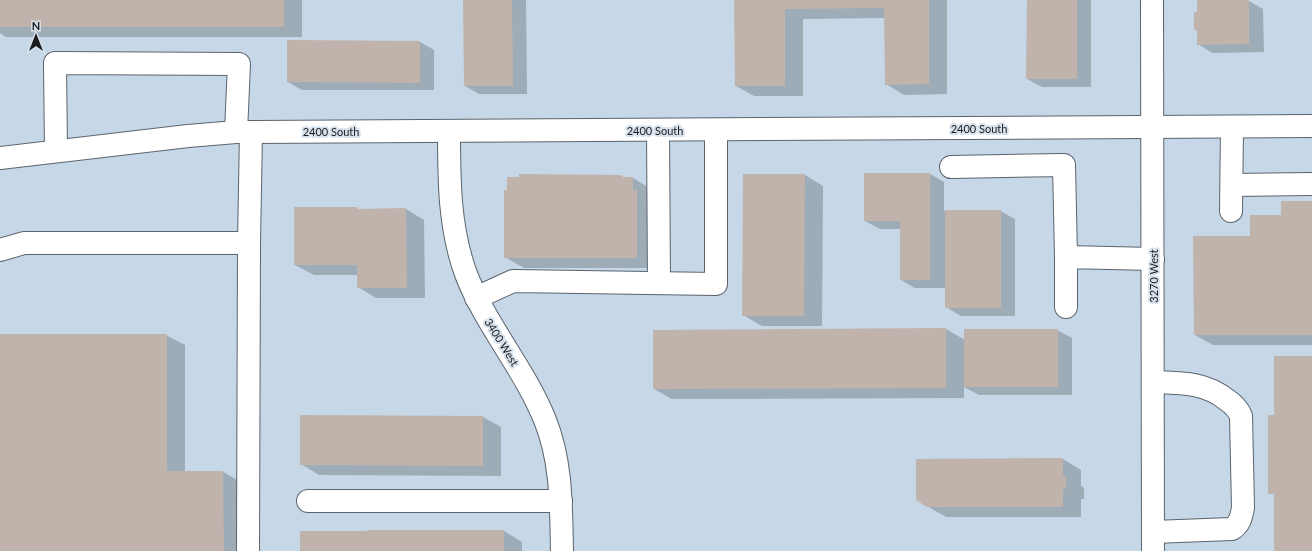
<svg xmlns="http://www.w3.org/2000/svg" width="1312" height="551" font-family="Lato,sans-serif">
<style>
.built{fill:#c6d7e7}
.shadow{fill:#0003}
.building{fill:#bfb3ab}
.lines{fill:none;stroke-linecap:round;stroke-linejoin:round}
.minor-casing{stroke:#5b646d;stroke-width:24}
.minor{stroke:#fff;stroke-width:22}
.labels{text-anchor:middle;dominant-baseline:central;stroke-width:4;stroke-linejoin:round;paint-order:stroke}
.street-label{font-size:11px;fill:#181c1f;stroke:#d6e1eb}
</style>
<rect width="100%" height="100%" fill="#d6e1eb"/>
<rect class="built" x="0" y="0" width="1312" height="551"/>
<g class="shadow">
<path d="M0,0H302V37H6L0,33Z"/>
<path d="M464,0H526L527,94H479L465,86Z"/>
<path d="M735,0H947V94L904,95L886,84L885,18L803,19V96H754L736,86Z"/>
<path d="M1028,0H1091V87H1042L1027,79Z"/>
<path d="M1249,1L1263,9L1264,52L1212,53L1198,44V31L1195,29Z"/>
<path d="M420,42L434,50V90H302L288,82Z"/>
<path d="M930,174L944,182V211H1000L1015,219V316H961L946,307V288H915L901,280V229H880L865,221Z"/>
<path d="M520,175L621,176L626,178H633L651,189L655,268H524L505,257L508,191L520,178Z"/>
<path d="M805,175L823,186L822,326H762L743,315Z"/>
<path d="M1312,202V345H1213L1195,335L1251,237L1282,216Z"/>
<path d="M357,208L360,210L406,209L424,220L425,298H376L358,287V275H314L295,265Z"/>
<path d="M946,329L965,340L1057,330L1072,338V395H979L964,387V398L672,399L654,389Z"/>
<path d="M0,335H166L185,345V472H223L241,482L242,551H0Z"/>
<path d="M483,417L501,427V476L319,475L301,464Z"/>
<path d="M1063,459L1081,470V486L1084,488V499H1081V517H946L927,506Z"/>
<path d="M504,531L522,542V551H301Z"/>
</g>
<g class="building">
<rect x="0" y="0" width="284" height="27"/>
<path d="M463,0H512L513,86H464Z"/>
<path d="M734,0H929V84L885,85L884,8L785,9V86H735Z"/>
<path d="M1027,0H1077V79H1026Z"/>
<path d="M1197,0H1249V44L1197,45V30H1194V12H1197Z"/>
<path d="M287,40L420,41V83L287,82Z"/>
<path d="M864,173H930V280H900V221H864Z"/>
<path d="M519,174L621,175V177H633V190H637V258H504V190H507V177H519Z"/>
<path d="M743,174H805L804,316H742Z"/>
<path d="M1281,201H1312V335H1194L1193,236H1250V215H1281Z"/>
<path d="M294,207H357V209L406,208L407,288H357V265H294Z"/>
<rect x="945" y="210" width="56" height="98"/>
<path d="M946,328V388L653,389V330Z"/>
<rect x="964" y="329" width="94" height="58"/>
<path d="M0,334H167V471H223L224,551H0Z"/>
<path d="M1274,356H1312V551H1274V494H1268V415H1274Z"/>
<path d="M300,415L483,416V466L300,465Z"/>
<path d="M1063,458V476H1066V489H1063V507H927L916,500V459Z"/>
<path d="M367,530H504V551H300V531H367Z"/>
</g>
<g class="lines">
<defs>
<g id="minor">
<path d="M1152,0L1153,551"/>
<path d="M658,130L659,283"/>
<path d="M449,131C449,179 449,228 466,274C486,326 524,368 545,420C562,462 561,507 562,551"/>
<path d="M56,151L55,63L239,64L236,132"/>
<path d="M0,158L188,136L236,132L1312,126"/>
<path d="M951,167L1064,165L1066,257"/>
<path d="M1232,185L1312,184"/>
<path d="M1231,211L1232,127"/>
<path d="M0,250L24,243H249"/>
<path d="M476,298L513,281L716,284V130"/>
<path d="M1066,307V257L1153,259"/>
<path d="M1153,382C1180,383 1205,382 1227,400C1233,404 1238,409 1241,416L1243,508C1241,517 1240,524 1232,529L1153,532"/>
<path d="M308,501H561"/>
<path d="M248,551L249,243L251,132"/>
</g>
</defs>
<use href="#minor" class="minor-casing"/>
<use href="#minor" class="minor"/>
</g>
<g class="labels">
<g class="street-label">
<text x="979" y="128">2400 South</text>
<text x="655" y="130">2400 South</text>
<text x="331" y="131">2400 South</text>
<text transform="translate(1153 276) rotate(-90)">3270 West</text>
<text transform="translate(502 342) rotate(58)">3400 West</text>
</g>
</g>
<g transform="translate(36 36)" stroke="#d6e1eb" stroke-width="3" paint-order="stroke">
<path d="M0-3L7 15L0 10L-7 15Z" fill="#181c1f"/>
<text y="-6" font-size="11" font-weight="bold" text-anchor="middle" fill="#181c1f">N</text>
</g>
</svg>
